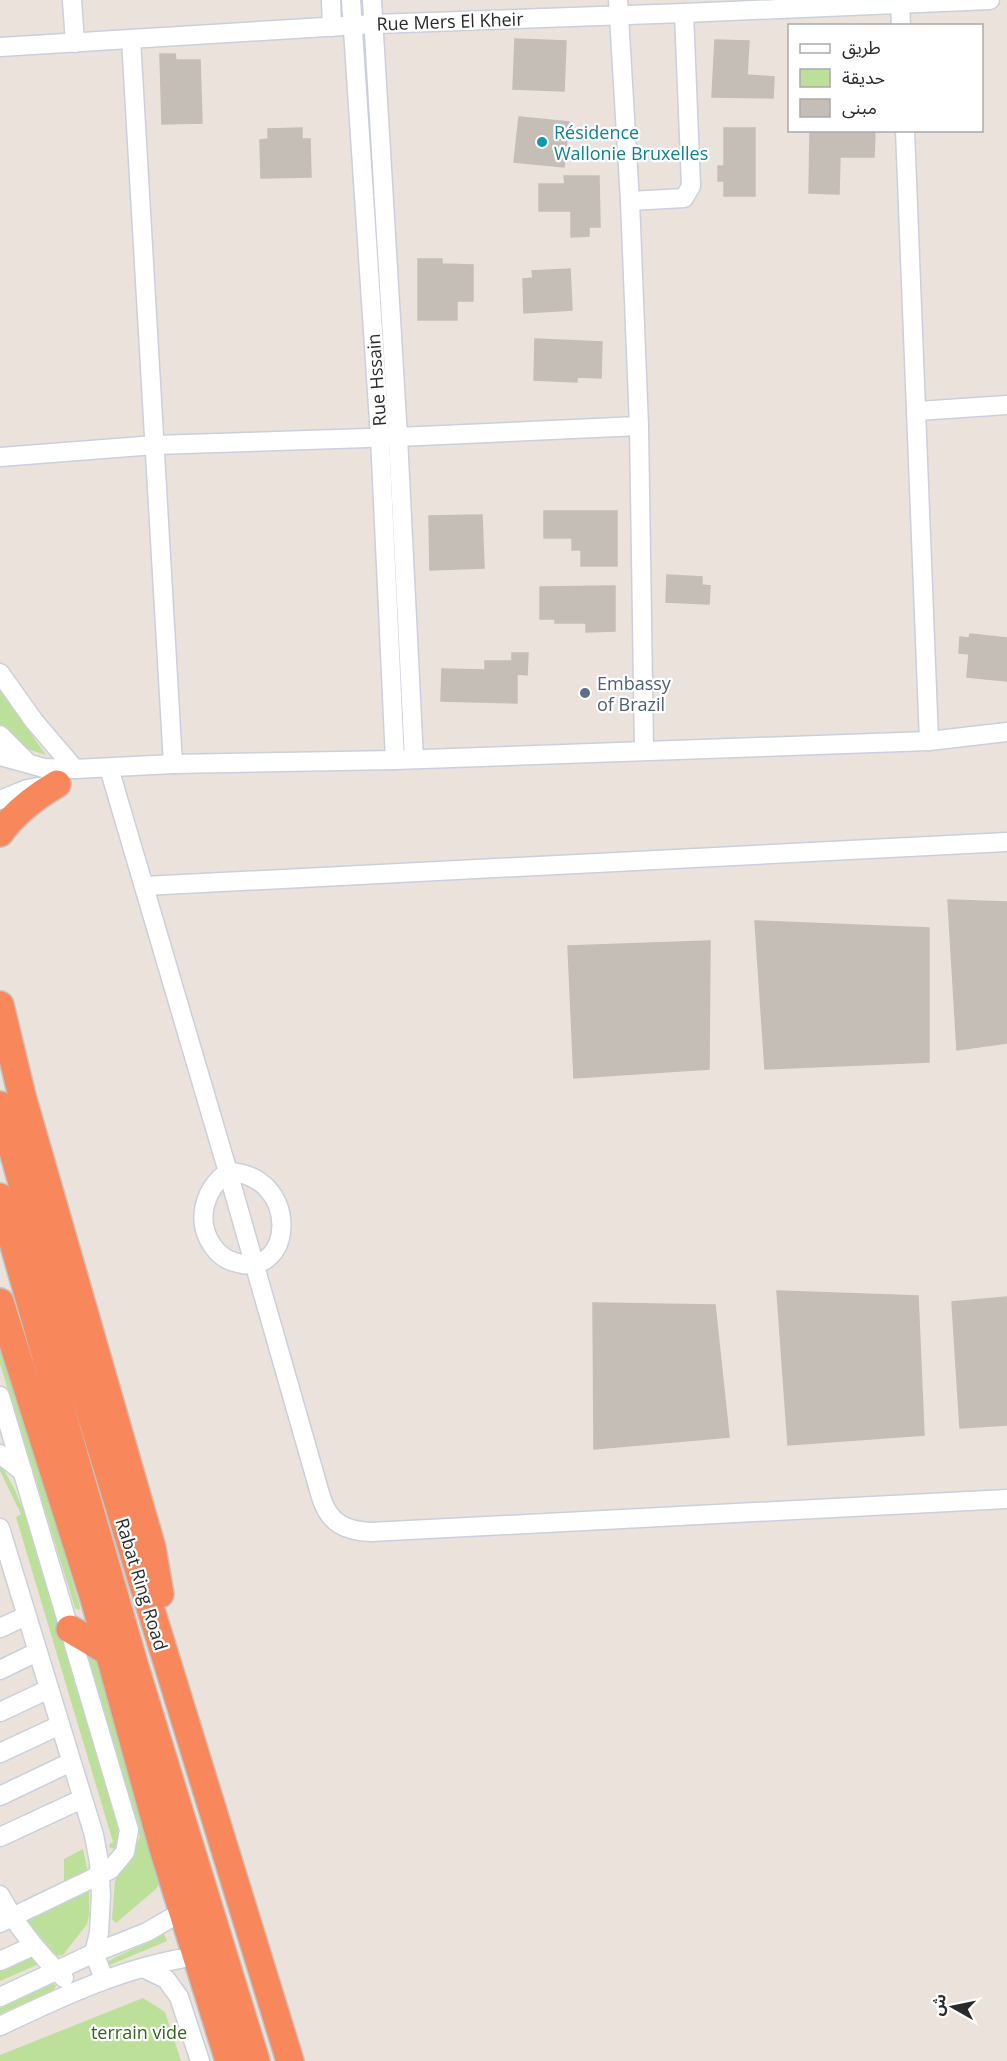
<svg xmlns="http://www.w3.org/2000/svg" width="1007" height="2061" font-family="'Open Sans','Noto Sans Arabic',sans-serif">
<style>
.green{fill:#bce09a}
.building{fill:#c4beb7;stroke:#c6beb6;stroke-width:1.5}
.lines{fill:none;stroke-linecap:round;stroke-linejoin:round}
.minor-casing{stroke:#cad0db;stroke-width:21}
.highway-casing{stroke:#c3c3c3;stroke-width:30}
.minor{stroke:#fff;stroke-width:18}
.highway{stroke:#f8875b;stroke-width:27}
.culture-dot{fill:#0f9aa8;stroke:#fff;stroke-width:2}
.service-dot{fill:#5c6f8a;stroke:#fff;stroke-width:2}
.labels{text-anchor:middle;dominant-baseline:central;stroke-width:4.5;stroke-linejoin:round;paint-order:stroke}
.street-label{font-size:18px;fill:#2a2a2a;stroke:#fff}
.culture-label{font-size:18px;fill:#0d838f;stroke:#fff;text-anchor:start}
.service-label{font-size:18px;fill:#4e5e75;stroke:#fff;text-anchor:start}
.park-label{font-size:18px;fill:#36631d;stroke:#fff}
</style>
<rect width="100%" height="100%" fill="#ebe2dc"/>
<g class="green">
<path d="M0,690L46,755L18,746L0,726Z"/>
<path d="M0,1338L80,1607L79,1610L75,1608L0,1364Z"/>
<path d="M0,1463L14,1488L27,1519L117,1819L119,1836L115,1849L109,1847V1845L113,1842L16,1517L21,1514L0,1471Z"/>
<path d="M89,1654L94,1655L102,1672L160,1882L156,1889L116,1923L112,1919L115,1881L140,1837L87,1657Z"/>
<path d="M83,1849L88,1873L64,1883V1859Z"/>
<path d="M89,1889V1915L87,1924L63,1955L57,1956L24,1919Z"/>
<path d="M164,1934L167,1941L110,1965L106,1962Z"/>
<path d="M30,1954L39,1964L0,1981V1967Z"/>
<path d="M52,1984L56,1985L54,1990L0,2014V2008Z"/>
<path d="M143,1998L165,2012L181,2061H0V2055Z"/>
</g>
<g class="building">
<path d="M515,39L566,41L564,91L513,89Z"/>
<path d="M715,40L749,41L747,75L774,77L773,98L712,97Z"/>
<path d="M160,54H175L176,60H200L202,123L162,124Z"/>
<path d="M519,117L569,122L564,167L514,162Z"/>
<path d="M302,128V139H310L311,177L261,178L260,140L268,139V129Z"/>
<path d="M724,128H755V196H724V181H718V166H724Z"/>
<path d="M810,130H875L874,157H840L839,194L809,193Z"/>
<path d="M564,176H599L600,227H589V236L571,237V211H539V184H565Z"/>
<path d="M418,259H442V264L473,265V301H457V320H418Z"/>
<path d="M570,269L572,310L524,313L523,279L533,278L532,271Z"/>
<path d="M535,339L602,342L601,378L577,377V382L534,380Z"/>
<path d="M544,511H617V566H581V550H572V538H544Z"/>
<path d="M482,515L484,568L430,570L429,516Z"/>
<path d="M667,575L702,577V585L710,586L709,604L666,602Z"/>
<path d="M615,586V631L586,632V623H555V619H540V587Z"/>
<path d="M970,634L1007,638V681L967,677L969,654L959,653L960,637L969,638Z"/>
<path d="M512,653H528L527,675L517,674V703L441,701L442,669L485,670V661H512Z"/>
<path d="M948,900L1007,902V1043L957,1050Z"/>
<path d="M755,921L929,928V1062L765,1069Z"/>
<path d="M710,941L709,1069L574,1078L568,946Z"/>
<path d="M777,1291L918,1296L924,1435L788,1445Z"/>
<path d="M1007,1297V1425L960,1428L952,1302Z"/>
<path d="M593,1303L715,1305L729,1437L594,1449Z"/>
</g>
<g class="lines">
<defs>
<g id="minor">
<path d="M72,0L75,43"/>
<path d="M331,0L332,27"/>
<path d="M351,0L380,437L395,760"/>
<path d="M372,0L398,437L414,759"/>
<path d="M618,0L630,201L639,426L644,750"/>
<path d="M900,0L901,26"/>
<path d="M131,39L173,764"/>
<path d="M0,47L374,24L684,13L990,0"/>
<path d="M905,130L929,741"/>
<path d="M630,201L684,198L691,186L684,13"/>
<path d="M918,411L1007,405"/>
<path d="M0,457L155,445L398,437L639,426"/>
<path d="M0,673L34,721L75,769"/>
<path d="M0,735L27,762"/>
<path d="M0,756L44,768L75,769L173,764L395,760L929,741L1007,732"/>
<path d="M109,768L228,1172L321,1497C329,1523 345,1531 371,1532L1007,1499"/>
<path d="M0,800L27,789L44,786"/>
<path d="M144,886L1007,842"/>
<path d="M228,1172C300,1174 295,1278 238,1263C227,1261 218,1254 212,1245C195,1220 205,1188 228,1172Z"/>
<path d="M0,1396L129,1830L125,1852L110,1870L0,1923"/>
<path d="M0,1454L23,1472"/>
<path d="M0,1528L94,1835L99,1862L101,1895L99,1933L94,1953L104,1979"/>
<path d="M0,1628L26,1616"/>
<path d="M0,1670L37,1652"/>
<path d="M0,1712L49,1689"/>
<path d="M0,1753L60,1725"/>
<path d="M0,1796L71,1762"/>
<path d="M0,1837L82,1799"/>
<path d="M0,1895C17,1927 38,1953 64,1978"/>
<path d="M0,1961L33,1946"/>
<path d="M143,1968L166,1979L179,1997L200,2061"/>
<path d="M0,1997L94,1953L147,1932L183,1911"/>
<path d="M0,2026C63,1996 126,1966 197,1956"/>
</g>
<g id="highway">
<path d="M0,833C15,812 35,797 57,784"/>
<path d="M0,1005L22,1096L152,1548L160,1594"/>
<path d="M0,1105L49,1279L290,2061"/>
<path d="M0,1197L135,1667L256,2061"/>
<path d="M0,1302L95,1602L162,1845L229,2061"/>
<path d="M70,1629L116,1656"/>
</g>
</defs>
<use href="#minor" class="minor-casing"/>
<use href="#highway" class="highway-casing"/>
<use href="#minor" class="minor"/>
<use href="#highway" class="highway"/>
</g>
<circle class="culture-dot" cx="542" cy="142" r="6"/>
<circle class="service-dot" cx="585" cy="693" r="6"/>
<g class="labels">
<g class="street-label">
<text transform="translate(450 21) rotate(-2)">Rue Mers El Kheir</text>
<text transform="translate(376 380) rotate(-94)">Rue Hssain</text>
<text transform="translate(142 1584) rotate(73)">Rabat Ring Road</text>
</g>
<g class="culture-label">
<text x="554" y="132">Résidence<tspan x="554" dy="21">Wallonie Bruxelles</tspan></text>
</g>
<g class="service-label">
<text x="597" y="683">Embassy<tspan x="597" dy="21">of Brazil</tspan></text>
</g>
<g class="park-label">
<text x="139" y="2032">terrain vide</text>
</g>
</g>
<rect x="788" y="24" width="195" height="108" fill="#ffffff" stroke="#aaaaaa" stroke-width="1.5"/>
<rect x="800" y="44" width="30" height="9" fill="#ffffff" stroke="#aaaaaa" stroke-width="1.5"/>
<text x="842" y="54" font-size="18" fill="#2a2a2a">طريق</text>
<rect x="800" y="69" width="30" height="18" fill="#bce09a" stroke="#aaaaaa" stroke-width="1.5"/>
<text x="842" y="84" font-size="18" fill="#2a2a2a">حديقة</text>
<rect x="800" y="99" width="30" height="18" fill="#c4beb7" stroke="#aaaaaa" stroke-width="1.5"/>
<text x="842" y="114" font-size="18" fill="#2a2a2a">مبنى</text>
<g transform="translate(953 2007) rotate(279)" stroke="#ffffff" stroke-width="4.5" paint-order="stroke">
<path d="M0-4.5L10 22L0 15L-10 22Z" fill="#2a2a2a"/>
<text y="-9" font-size="16" font-weight="bold" text-anchor="middle" fill="#2a2a2a">ش</text>
</g>
</svg>
